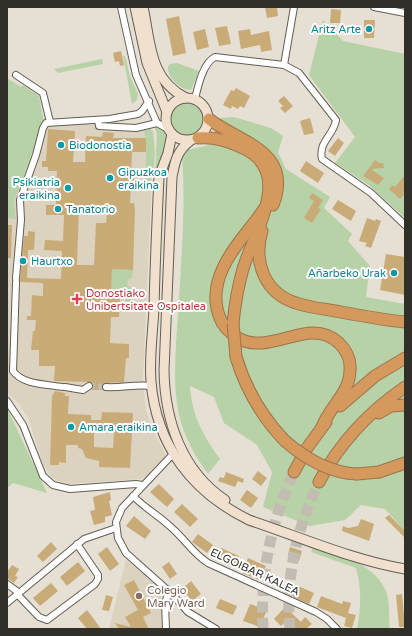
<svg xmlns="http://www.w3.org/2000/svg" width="412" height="636" font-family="'Varela Round',sans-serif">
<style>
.built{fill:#dcd2c0}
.green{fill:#b7d2a7}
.building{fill:#c9ab77;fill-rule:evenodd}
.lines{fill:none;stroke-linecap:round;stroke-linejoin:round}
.minor-tunnel{stroke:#c2bcb2;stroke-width:6;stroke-dasharray:6 3;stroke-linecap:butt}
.motorway-tunnel{stroke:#c2bcb2;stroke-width:11;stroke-dasharray:11 5.5;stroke-linecap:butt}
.minor-casing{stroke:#635e54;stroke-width:8}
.secondary-casing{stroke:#635e54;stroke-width:11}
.motorway-casing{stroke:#9c744c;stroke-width:13}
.minor{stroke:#fff;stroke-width:6}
.secondary{stroke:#f2e0cf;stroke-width:9}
.motorway{stroke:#d5995e;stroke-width:11}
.motorway-bridge-casing{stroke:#9c744c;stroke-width:13;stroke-linecap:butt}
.motorway-bridge{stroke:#d5995e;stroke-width:11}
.culture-dot{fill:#0f9aa8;stroke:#fff;stroke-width:1.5}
.health-dot{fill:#e0444e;stroke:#fff;stroke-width:1.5}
.education-dot{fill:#8d6e63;stroke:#fff;stroke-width:1.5}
.labels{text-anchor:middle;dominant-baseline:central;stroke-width:4;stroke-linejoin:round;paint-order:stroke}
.culture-label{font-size:11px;fill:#0d838f;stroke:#fff;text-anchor:start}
.health-label{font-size:11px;fill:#be3a42;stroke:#fff;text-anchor:start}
.street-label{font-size:11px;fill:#312f2a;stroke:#fff}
.education-label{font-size:11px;fill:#785e54;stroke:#fff;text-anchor:start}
</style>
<rect width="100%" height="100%" fill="#e6dfd4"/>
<g class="built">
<path d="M44,121L71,124L136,125L146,123L154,132L143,379L146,410L151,426L166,456L147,476L141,479L68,484L58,481L51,477L42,461L28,418L19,404L7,393V218H16L14,202L39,135L40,125Z"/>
<path d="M126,560L158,585L162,601L164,629H109Z"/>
</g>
<g class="green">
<path d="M323,20L343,41L405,54V218L369,185L335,163L355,137L309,75Z"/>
<path d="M123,56H125L130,76L138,94L137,100L132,104Z"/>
<path d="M102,59L103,64L58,73L54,69Z"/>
<path d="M177,63L199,71L191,90C180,90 167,78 168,66L170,64Z"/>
<path d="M7,78L21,87L23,85L39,96L44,121L40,125L39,135L14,202L16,219L7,218Z"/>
<circle cx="188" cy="119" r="17"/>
<path d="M234,117L271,128L283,136L278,152L286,169L330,197L324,208L352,234L348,241L370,266L366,297L405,304V531L385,509L361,505L345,520L310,526L263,507L272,472L257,445L224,423L214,397L190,386C192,416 203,435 220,459L208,474C195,456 184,437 179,415C172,383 176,347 178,314C181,262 186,209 182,156L187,150L210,145L219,118Z"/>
<path d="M154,125C178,131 160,160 155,174L157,134Z"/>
<path d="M149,126C157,137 156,168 150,181H146V138L144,131L141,129Z"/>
<path d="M112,269L133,270L132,278L128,280L127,285L132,289V302L125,301V296L111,295Z"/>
<path d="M7,408L47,493L13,483L7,488Z"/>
<path d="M313,547C339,556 372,562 385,589C391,601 388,617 390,629H357C361,608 362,589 356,568L311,552Z"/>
</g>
<g class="building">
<path d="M265,7H277L278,16L267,18Z"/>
<path d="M331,9L341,10L340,23H330Z"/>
<path d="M179,16L186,53L173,56L166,19Z"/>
<path d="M364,20H375L374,38H364Z"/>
<path d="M227,26L231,44L219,46L215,28Z"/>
<path d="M205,29L209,47L197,50L193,32Z"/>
<path d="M250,29L251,35L269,31L272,50L261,52L260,45L241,49L238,31Z"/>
<path d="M121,51L124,65L120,66L119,61L115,62L113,53Z"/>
<path d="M236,88L250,96L244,108L240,106L238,109L232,106L231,109L223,105L231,90L234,91Z"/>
<path d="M284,96L293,106L285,113L280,108L283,106L278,101Z"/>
<path d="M310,118L314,133L304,135L300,121Z"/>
<path d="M48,129L75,131L73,162H85L86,136L102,137L103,132L114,133L113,138H146V152H132L131,175L136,180L131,185L130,203H134L135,210L133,270L112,269L111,295L120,296L119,317H111L110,343L129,344V358H126L124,382L104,383L102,386L103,390H92L93,385L89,382L54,381L55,366H39V350H31L33,331H35L36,320H27V316H31L32,295L43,296V283L20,282L24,236H28V231L35,232L34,250H28L27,278L61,279L62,251L44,250L45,240L63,241L64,215H46V205H56L57,171H48V167H42V161H46ZM79,208H91V211L107,212L106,223H96L94,265H77Z"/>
<path d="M338,138L344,143L335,156L328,151Z"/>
<path d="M375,160L379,163H383L384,168L371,169L384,178L378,185L363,176Z"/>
<path d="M306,161L324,173L318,183L300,171Z"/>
<path d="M405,175V190L403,192L404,194L400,199L389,189L392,185L395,187Z"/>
<path d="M312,193L323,200L318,208L321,209L312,223L304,218L314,201L309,198Z"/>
<path d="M338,200L356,211L351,221L332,209Z"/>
<path d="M367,218L375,221L376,219L381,221L371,248L365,246L367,243L359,241Z"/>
<path d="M7,225H12L11,258H7Z"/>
<path d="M386,254L405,257V295L380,290Z"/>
<path d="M55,391L65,393V396H69L68,414L91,415V420H101L102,412L133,413L130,468L99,467V461L86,458L82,449L78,448V445H66V463L59,462V465H50L52,396ZM94,431L114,432L113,448L94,447Z"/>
<path d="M258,471L267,478L261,486L252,479Z"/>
<path d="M226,472L244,479L243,483L238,481L235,487L218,481L220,477L224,478Z"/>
<path d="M159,484L174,499L167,507L150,492Z"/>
<path d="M247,490L258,498L251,508L240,500Z"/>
<path d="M110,492L111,500L109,501L112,515L105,517V522L94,525L90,511L95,510L93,497Z"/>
<path d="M182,504L198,519L190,527L174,512Z"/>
<path d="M389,515L405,531V538L385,518Z"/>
<path d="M134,516L151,531L145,539L126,526Z"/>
<path d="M361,519L374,524L369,541L342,531L343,526L348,528L358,526Z"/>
<path d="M198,534L213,545L207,553L192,542Z"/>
<path d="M51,542L57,549L43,562L37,556Z"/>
<path d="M107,547L119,564L110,571L98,554Z"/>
<path d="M290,547L302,551L299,561L290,558L291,556L288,555Z"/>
<path d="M221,548L239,556L234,567L216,559Z"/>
<path d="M248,558L266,566L259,580L242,573Z"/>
<path d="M78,562L85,571L67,586L60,577Z"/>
<path d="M169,562L177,574L170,579L162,567Z"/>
<path d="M12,565L19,569L15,576L18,577L14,583L7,578V572Z"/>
<path d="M134,580L151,613L143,617L149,629H119L115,623L131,627L125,617L138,610L124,585Z"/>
<path d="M191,581L201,594L192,601L182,589Z"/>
<path d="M51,583L58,591L40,606L33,598Z"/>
<path d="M298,586L314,593L309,604L293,597Z"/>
<path d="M402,594L405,627H399L396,595Z"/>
<path d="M106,595L113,597L109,611L102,610Z"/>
<path d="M321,596L342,604L343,601L351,603L348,613L356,615L352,628L344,626L346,618L317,607Z"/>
<path d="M220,599L237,606L233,615L216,608Z"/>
<path d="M250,604L267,610L260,627L243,621Z"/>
<path d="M285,607L301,622L305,617L312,624L306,629H295L287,620L281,626L274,619Z"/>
<path d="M87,610L93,618L101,629H87L78,618Z"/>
</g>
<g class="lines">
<path class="minor-tunnel" d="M89,386L106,387"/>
<g class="motorway-tunnel">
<path d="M263,629C260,574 271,522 294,472"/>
<path d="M290,629C285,578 297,528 319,482"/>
</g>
<defs>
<g id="minor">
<path d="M121,7L136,75L157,123L168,129"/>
<path d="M374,7L405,13"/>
<path d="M284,65L294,7"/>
<path d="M16,75L43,93L50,122"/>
<path d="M195,99C198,86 203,63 215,57L284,65L299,73L336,120C334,135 318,142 322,159L371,193L405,225"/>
<path d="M98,120L99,126L136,128L157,123"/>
<path d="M16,278L21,220L20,200L36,155L43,128L46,123L109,119L138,114L142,111L149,101"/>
<path d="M16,282L13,371C23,385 46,384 62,387"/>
<path d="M65,387L83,390L89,386"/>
<path d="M106,387C122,388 136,384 151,386"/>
<path d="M7,401L23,425L43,476L53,485L70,489L136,484L142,485"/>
<path d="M173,454L122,508L116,522L118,538L126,553L172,594L188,612L216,629"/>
<path d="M133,496C146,509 161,517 174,530C186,541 194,554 208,563L316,612L327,619L337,629"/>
<path d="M7,584L18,592"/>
<path d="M17,594L39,617L47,620L95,584L98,579V575L77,544"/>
<path d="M7,603L84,539L116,528"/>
<path d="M166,629L165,603L169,591"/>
</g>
<g id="secondary">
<path d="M135,7L147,63L167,112"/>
<path d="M143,7C151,44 149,79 186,98"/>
<circle cx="187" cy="119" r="21"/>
<path d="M172,134L168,153L159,177C157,220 155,264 154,308C153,331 149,357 151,381C156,445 192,492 249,520C300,537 352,560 405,569"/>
<path d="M190,141C177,151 175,161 172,177L164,371C165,421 182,471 225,500"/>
</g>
<g id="motorway">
<path d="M209,119C240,143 294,151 273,205"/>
<path d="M198,138C216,137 229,141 245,149C294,173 254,232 243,269C238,286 235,304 233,323"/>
<path d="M266,206C253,227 233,245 223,268C215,285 213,301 220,318C223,327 230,333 238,338C271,357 309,315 339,343C347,351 351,360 350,370C350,393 329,407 322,427"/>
<path d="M262,231C253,261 264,293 296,303C310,308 326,309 341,312C362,316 384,320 405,322"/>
<path d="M236,357C246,390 261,416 285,441"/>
<path d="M340,406L375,376L405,358"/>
<path d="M379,413L391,406L405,405"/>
<path d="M294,472L307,448L326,422"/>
<path d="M357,474L379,472L405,463"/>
<path d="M319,482C339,444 370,411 405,387"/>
</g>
</defs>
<use href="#minor" class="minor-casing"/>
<use href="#secondary" class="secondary-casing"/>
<use href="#motorway" class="motorway-casing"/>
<use href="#minor" class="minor"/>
<use href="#secondary" class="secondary"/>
<use href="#motorway" class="motorway"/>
<defs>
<g id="motorway-bridge">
<path d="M233,323L236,357"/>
<path d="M285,441C306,459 329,473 357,474"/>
</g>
</defs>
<use href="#motorway-bridge" class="motorway-bridge-casing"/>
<use href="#motorway-bridge" class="motorway-bridge"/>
</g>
<g class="culture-dot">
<circle cx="369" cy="29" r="4"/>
<circle cx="61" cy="145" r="4"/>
<circle cx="110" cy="178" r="4"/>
<circle cx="68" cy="188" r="4"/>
<circle cx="58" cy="209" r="4"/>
<circle cx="23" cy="261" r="4"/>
<circle cx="394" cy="273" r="4"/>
<circle cx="71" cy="427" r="4"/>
</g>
<path class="health-dot" d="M75 293h4v4h4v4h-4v4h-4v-4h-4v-4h4z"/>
<circle class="education-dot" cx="139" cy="596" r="4"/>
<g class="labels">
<g class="culture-label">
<text x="361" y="29" text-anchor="end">Aritz Arte</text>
<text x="69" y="145">Biodonostia</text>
<text x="118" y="172">Gipuzkoa<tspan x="118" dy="13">eraikina</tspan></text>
<text x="60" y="182" text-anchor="end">Psikiatria<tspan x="60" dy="13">eraikina</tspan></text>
<text x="66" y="209">Tanatorio</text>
<text x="31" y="261">Haurtxo</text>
<text x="386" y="273" text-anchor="end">Añarbeko Urak</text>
<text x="79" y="427">Amara eraikina</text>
</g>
<g class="health-label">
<text x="86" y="293">Donostiako<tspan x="86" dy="13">Unibertsitate Ospitalea</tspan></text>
</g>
<g class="street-label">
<text transform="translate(255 572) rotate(25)">ELGOIBAR KALEA</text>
</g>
<g class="education-label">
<text x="147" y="590">Colegio<tspan x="147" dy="13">Mary Ward</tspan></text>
</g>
</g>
<rect width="412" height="636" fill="none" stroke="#312f2a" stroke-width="16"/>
</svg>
